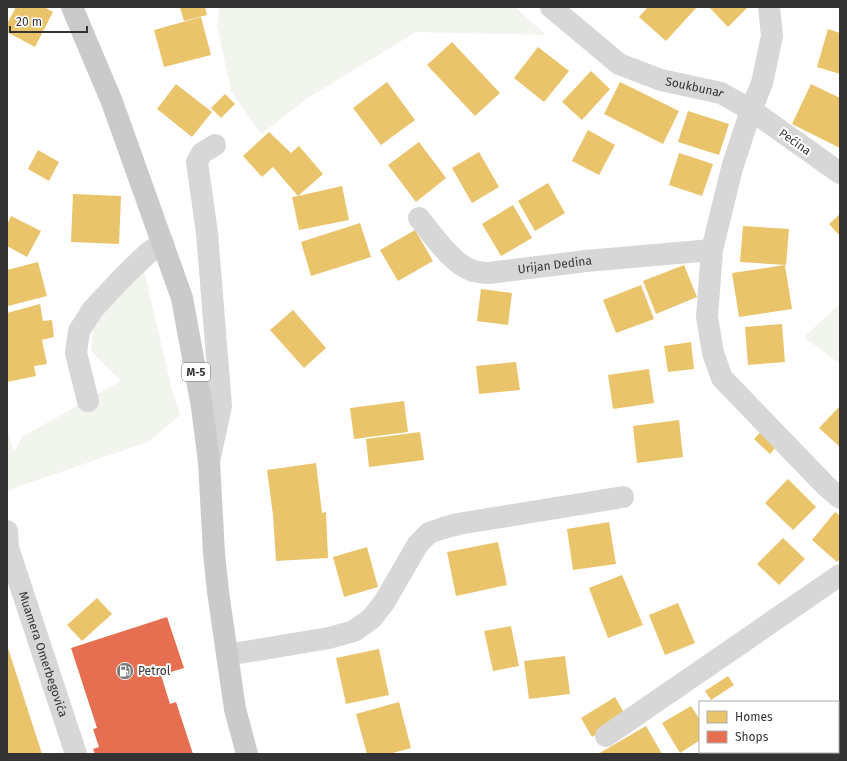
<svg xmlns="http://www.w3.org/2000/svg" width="847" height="761" font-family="'Fira Sans',sans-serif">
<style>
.green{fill:#f1f5ed}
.homes{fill:#e9c46a}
.shops{fill:#e76f51}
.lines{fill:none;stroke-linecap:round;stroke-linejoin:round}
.minor{stroke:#d7d7d7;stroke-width:22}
.major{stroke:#cacaca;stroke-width:22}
.labels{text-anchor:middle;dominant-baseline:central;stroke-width:4;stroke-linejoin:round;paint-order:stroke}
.shield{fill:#fff;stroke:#707070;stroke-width:1}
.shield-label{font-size:11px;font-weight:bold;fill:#333}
.street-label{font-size:12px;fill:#333;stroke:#fff}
.poi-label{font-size:12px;fill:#333;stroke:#fff;text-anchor:start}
</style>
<rect width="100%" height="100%" fill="#fff"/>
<g class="green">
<path d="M219,7H515L546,35L416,32L311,96L261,134L231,91L217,26Z"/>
<path d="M143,266L173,394L180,415L148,442L17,487L7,492V429L14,452L22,437L121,381L91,351L94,312Z"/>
<path d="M840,304V364L804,337Z"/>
</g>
<g class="homes">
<path d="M16,7H44L53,12L35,47L7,32V24Z"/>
<path d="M183,7H205L207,15L184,21L180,8Z"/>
<path d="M648,7H697L666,41L639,17Z"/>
<path d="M709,7H748L728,27Z"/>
<path d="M201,17L211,55L164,67L154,30Z"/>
<path d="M828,29L840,33V74L817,67Z"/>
<path d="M452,42L500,93L475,116L427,65Z"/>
<path d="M538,47L569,71L544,102L514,78Z"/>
<path d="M591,71L610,89L582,120L562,102Z"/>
<path d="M387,82L415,120L381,145L353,108Z"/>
<path d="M620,82L679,111L663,144L604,114Z"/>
<path d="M176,84L212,112L192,137L157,109Z"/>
<path d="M811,84L840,98V148L792,124Z"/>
<path d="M225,94L235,104L221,118L211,108Z"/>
<path d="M688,111L729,124L719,155L678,142Z"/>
<path d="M588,130L615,145L599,175L572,161Z"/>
<path d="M269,132L291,153L299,146L323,174L298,196L342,186L349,220L299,230L292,197L298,196L273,167L262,177L243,156Z"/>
<path d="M419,142L446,178L416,202L388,165Z"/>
<path d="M38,150L59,162L49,181L28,169Z"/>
<path d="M479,152L499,187L472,203L452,168Z"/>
<path d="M679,153L713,164L702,196L669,185Z"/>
<path d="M548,183L565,213L535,231L518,201Z"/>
<path d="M73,194L121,196L119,244L71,242Z"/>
<path d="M513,205L532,238L501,256L482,224Z"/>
<path d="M840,214V236L829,224Z"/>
<path d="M11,216L41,231L27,257L7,246V225Z"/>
<path d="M360,223L371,257L311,276L301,242Z"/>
<path d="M743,226L789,229L786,265L740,262Z"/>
<path d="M415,230L433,261L398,281L380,250Z"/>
<path d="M38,262L47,296L8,306L7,301V270Z"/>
<path d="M684,265L697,297L656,314L643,281Z"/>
<path d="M785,265L792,309L739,317L732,273Z"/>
<path d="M641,285L654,319L616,333L603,300Z"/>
<path d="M481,289L512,293L508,325L477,321Z"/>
<path d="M40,304L43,321L52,320L54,337L42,340L47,364L34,366L36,376L7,382V313Z"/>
<path d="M293,310L326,348L304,368L270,330Z"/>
<path d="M782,324L785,362L748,365L745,327Z"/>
<path d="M691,342L694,369L668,372L664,346Z"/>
<path d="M516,362L520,390L479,394L476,366Z"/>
<path d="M649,369L654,403L613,409L608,375Z"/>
<path d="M404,401L408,432L354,439L350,408Z"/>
<path d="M840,406V447L819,428Z"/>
<path d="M679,420L683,457L637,463L633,426Z"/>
<path d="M762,430L778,444L770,454L754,439Z"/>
<path d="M420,432L424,460L369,467L366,439Z"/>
<path d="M316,463L322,513L326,512L328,558L276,561L273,515L267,470Z"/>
<path d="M788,479L816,507L793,530L765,503Z"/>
<path d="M835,512L840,516V559L837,562L812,540Z"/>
<path d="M609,522L616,564L573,570L567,529Z"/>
<path d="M783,538L805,559L779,585L757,564Z"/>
<path d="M498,542L507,585L456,596L447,552Z"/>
<path d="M367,547L378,587L344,597L333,557Z"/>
<path d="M622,575L643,625L608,638L589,588Z"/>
<path d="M97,598L112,614L82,641L67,625Z"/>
<path d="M678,603L695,643L665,655L649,615Z"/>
<path d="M511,626L519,666L493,671L484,631Z"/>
<path d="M7,645L42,754H7Z"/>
<path d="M379,649L389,695L346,704L336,658Z"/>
<path d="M565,656L570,694L529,699L524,661Z"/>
<path d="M728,676L734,685L711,700L705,691Z"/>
<path d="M615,697L626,716L592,737L581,718Z"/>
<path d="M399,702L411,748L389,754H367L356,714Z"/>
<path d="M691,706L700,720V740L680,753L662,723Z"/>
<path d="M646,726L662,754H598Z"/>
<path d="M838,736L840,740V754H800L799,752H838Z"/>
</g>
<path class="shops" d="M167,617L184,668L161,675L170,704L176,702L193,754H95L93,749L99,747L93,729L97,728L71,648Z"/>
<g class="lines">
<g class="minor">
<path id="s1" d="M551,7L619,64L661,80L721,93L751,110L762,83L772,36L769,7"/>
<path d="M840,173L751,110L732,168L712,250L707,317L713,353L722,378L826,486L840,498"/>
<path id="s2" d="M419,218C433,235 452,264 473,271C478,272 484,273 489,273L586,261L712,250"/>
<path d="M88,401L76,353L79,331L93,309L127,273L148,253L163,243"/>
<path d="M210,457L221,406L207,233L197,162L202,153L215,145"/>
<path id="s3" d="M7,531L8,548L76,754"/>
<path d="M227,655L329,638L354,631L372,618L385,601L418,544L429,533L443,528L458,524L623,497"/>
<path d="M606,736L840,575"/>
</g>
<path class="major" d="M72,7L112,102L182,298L202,407L209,462L214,553L218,592L235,709L247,754"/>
</g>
<defs>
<symbol id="fuel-disc" viewBox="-11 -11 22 22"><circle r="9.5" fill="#7a7a7a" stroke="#fff"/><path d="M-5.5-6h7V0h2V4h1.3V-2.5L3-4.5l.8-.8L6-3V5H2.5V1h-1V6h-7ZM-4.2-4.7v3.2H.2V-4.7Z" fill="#fff"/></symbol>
</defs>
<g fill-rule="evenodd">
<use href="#fuel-disc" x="115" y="661" width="20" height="20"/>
</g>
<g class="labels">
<rect class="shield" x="182" y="363" width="28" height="18" rx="3"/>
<g class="shield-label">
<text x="196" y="372">M-5</text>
</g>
<g class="street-label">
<text stroke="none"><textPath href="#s1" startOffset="168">Soukbunar</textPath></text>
<text transform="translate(795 142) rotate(35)">Pećina</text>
<text stroke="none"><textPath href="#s2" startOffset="159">Urijan Dedina</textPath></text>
<text stroke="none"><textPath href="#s3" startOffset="129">Muamera Omerbegovića</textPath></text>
</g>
<g class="poi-label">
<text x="138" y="671">Petrol</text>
</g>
</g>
<rect width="847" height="761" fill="none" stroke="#333333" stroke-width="16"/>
<rect x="699" y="701" width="140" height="52" fill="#ffffff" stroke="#adadad"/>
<rect x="707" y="711" width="20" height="12" fill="#e9c46a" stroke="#adadad"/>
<text x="735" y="721" font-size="12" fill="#333333">Homes</text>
<rect x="707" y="731" width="20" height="12" fill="#e76f51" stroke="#adadad"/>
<text x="735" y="741" font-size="12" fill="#333333">Shops</text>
<path d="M10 26v6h77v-6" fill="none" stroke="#333333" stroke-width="2"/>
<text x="16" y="26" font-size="12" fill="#333333" stroke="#ffffff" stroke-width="3" paint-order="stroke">20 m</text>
</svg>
